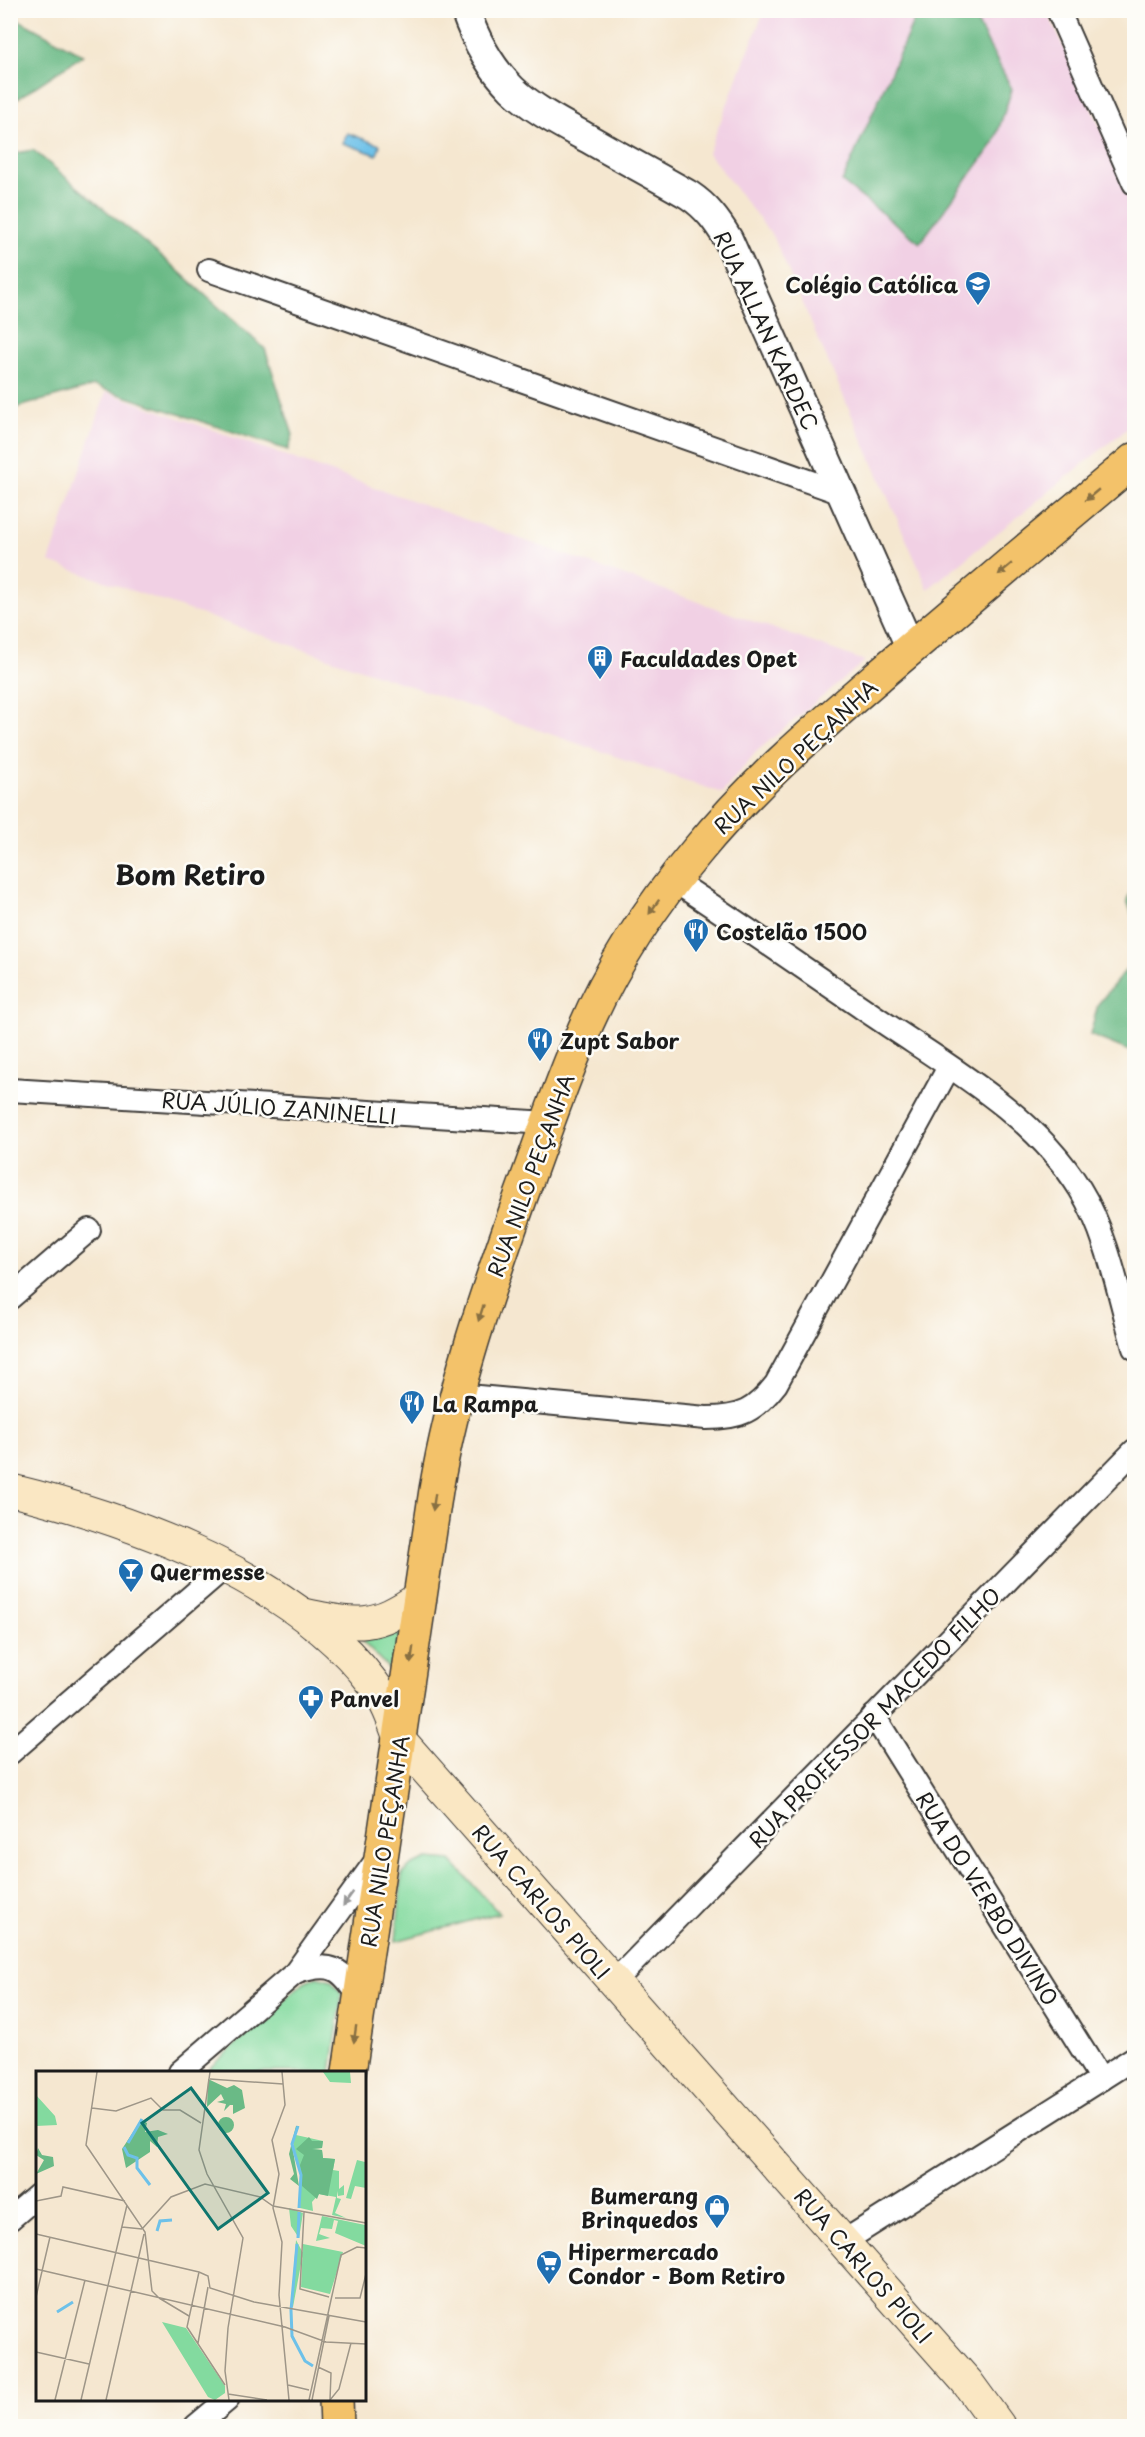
<svg xmlns="http://www.w3.org/2000/svg" width="1145" height="2437" font-family="'Playpen Sans',sans-serif">
<style>
.built{fill:#f1d0e4}
.green{fill:#83da9f;stroke:#507b5e;stroke-width:1.5}
.forest{fill:#6aba86;stroke:#436b51;stroke-width:1.5}
.water{fill:#6dc1e9;stroke:#446e82;stroke-width:1.5}
.lines{fill:none;stroke-linecap:round;stroke-linejoin:round}
.minor-casing{stroke:#3d3a37;stroke-width:26}
.tertiary-casing{stroke:#3d3a37;stroke-width:32}
.secondary-casing{stroke:#3d3a37;stroke-width:34}
.primary-casing{stroke:#3d3a37;stroke-width:36}
.minor{stroke:#fff;stroke-width:22}
.tertiary{stroke:#fff;stroke-width:28}
.secondary{stroke:#fae7c3;stroke-width:32}
.primary{stroke:#f3c26a;stroke-width:33}
.oneway{fill:#886f43}
.oneway2{fill:#999}
.labels{text-anchor:middle;dominant-baseline:central;stroke-width:5;stroke-linejoin:round;paint-order:stroke}
.poi-label{font-size:21px;font-weight:bold;fill:#1c1c1c;stroke:#fdfcf7;text-anchor:start}
.street-label{font-size:21px;fill:#1c1c1c;stroke:#fdfcf7}
.district-label{font-size:27px;font-weight:bold;fill:#1c1c1c;stroke:#fdfcf7}
.inset-river{fill:none;stroke:#6dc1e9;stroke-width:3}
.inset-road{fill:none;stroke:#9e9688;stroke-width:1.5}
.view{fill:#0f766e;fill-opacity:0.15;stroke:#0f766e;stroke-width:3}
.inset-edge{fill:none;stroke:#1c1c1c;stroke-width:3}
</style>
<rect width="100%" height="100%" fill="#fdfcf7"/>
<filter id="ink" filterUnits="userSpaceOnUse"><feTurbulence type="fractalNoise" baseFrequency=".0167" numOctaves="2"/><feDisplacementMap in="SourceGraphic" scale="12" xChannelSelector="R" yChannelSelector="G"/><feConvolveMatrix kernelMatrix="1 2 1 2 8 2 1 2 1" color-interpolation-filters="sRGB"/></filter>
<filter id="wash" filterUnits="userSpaceOnUse"><feTurbulence type="fractalNoise" baseFrequency=".008" numOctaves="4" result="noise"/><feDisplacementMap in="SourceGraphic" scale="24" xChannelSelector="R" yChannelSelector="G"/><feGaussianBlur stdDeviation="1.35" result="paint"/><feColorMatrix in="noise" values="0 0 0 0 0 0 0 0 0 0 0 0 0 0 0 0 0 1.4 0 .05"/><feComposite in="paint" operator="in"/></filter>
<g filter="url(#wash)">
<rect width="100%" height="100%" fill="#f5e7d0"/>
<g class="built">
<path d="M764,11H1047L1134,202V423L928,589L774,238L708,153Z"/>
<path d="M106,392L865,661L756,752L722,793L49,562Z"/>
</g>
<g class="green">
<path d="M401,1628L394,1674L362,1641Z"/>
<path d="M428,1859L451,1861L499,1913L396,1941L402,1874L412,1865Z"/>
<path d="M317,1976L331,1980L342,1994L331,2072H205L304,1982Z"/>
</g>
<g class="forest">
<path d="M14,11L17,19L83,55L11,103L10,11Z"/>
<path d="M918,11H971L1012,89L994,143L920,243L842,182Z"/>
<path d="M33,150L174,267L265,349L293,435L288,450L94,386L11,409V154Z"/>
<path d="M1134,884V920L1127,900Z"/>
<path d="M1134,960V1053L1090,1035L1098,1004Z"/>
</g>
<path class="water" d="M347,133L380,145L377,155L343,143Z"/>
</g>
<g filter="url(#ink)">
<g class="lines">
<defs>
<g id="minor">
<path d="M1058,10L1134,183"/>
<path d="M209,270L842,493"/>
<path d="M673,880C742,925 809,972 877,1018C949,1067 1033,1113 1080,1189C1107,1232 1120,1299 1134,1348"/>
<path d="M10,1090L548,1123"/>
<path d="M10,1298L89,1230"/>
<path d="M457,1395L706,1418C741,1418 755,1411 776,1384L949,1067"/>
<path d="M874,1716L1101,2079"/>
<path d="M10,1753L224,1568"/>
<path d="M295,1973C331,1961 341,1967 360,1998"/>
<path d="M614,1982L1134,1451"/>
<path d="M180,2072L295,1973L378,1858"/>
<path d="M10,2219L38,2195"/>
<path d="M843,2242L1134,2058"/>
<path d="M196,2426L227,2400"/>
</g>
<path id="tertiary" d="M465,10C475,39 490,67 512,89C534,110 562,124 589,139C622,158 656,176 689,195C707,207 717,221 728,239L911,649"/>
<g id="secondary">
<path d="M10,1490C133,1520 295,1579 373,1683C386,1700 393,1720 400,1740L967,2382L999,2426"/>
<path d="M306,1615C359,1626 374,1629 420,1597"/>
</g>
<g id="primary">
<path d="M349,2072L436,1490C453,1390 486,1295 520,1199C539,1147 557,1094 579,1042C607,973 649,908 697,851C752,784 818,728 883,672C966,601 1050,530 1134,460"/>
<path d="M336,2400L337,2426"/>
</g>
</defs>
<use href="#minor" class="minor-casing"/>
<use href="#tertiary" class="tertiary-casing"/>
<use href="#secondary" class="secondary-casing"/>
<use href="#primary" class="primary-casing"/>
<use href="#minor" class="minor"/>
<use href="#tertiary" class="tertiary"/>
<use href="#secondary" class="secondary"/>
<use href="#primary" class="primary"/>
</g>
<defs><path id="oneway-solid" d="M-6-.8H1V-3.2L6.5 0L1 3.2V.8H-6Z" transform="scale(1.5)"/></defs>
<g class="oneway">
<use href="#oneway-solid" transform="translate(1092 495) rotate(140)"/>
<use href="#oneway-solid" transform="translate(1005 569) rotate(140)"/>
<use href="#oneway-solid" transform="translate(654 907) rotate(125)"/>
<use href="#oneway-solid" transform="translate(481 1313) rotate(108)"/>
<use href="#oneway-solid" transform="translate(434 1502) rotate(98)"/>
<use href="#oneway-solid" transform="translate(412 1655) rotate(98)"/>
<use href="#oneway-solid" transform="translate(355 2034) rotate(98)"/>
</g>
<use class="oneway2" href="#oneway-solid" transform="translate(348 1899) rotate(126)"/>
</g>
<defs>
<symbol id="university-pin" viewBox="-11 -11 22 30"><path d="M0 17L-7.5 6A9.5 9.5 0 1 1 7.5 6Z" fill="#1f6fb2" stroke="#fdfcf7"/><path d="M0-5L7-2L0 1L-7-2ZM-4 1L0 2.5L4 1V4Q0 6-4 4Z" fill="#fff"/></symbol>
<symbol id="building-pin" viewBox="-11 -11 22 30"><path d="M0 17L-7.5 6A9.5 9.5 0 1 1 7.5 6Z" fill="#1f6fb2" stroke="#fdfcf7"/><path d="M-4-6H4V6H1V3H-1V6H-4ZM-2.5-4.3h1.7v1.8h-1.7ZM.8-4.3h1.7v1.8H.8ZM-2.5-1h1.7V.8h-1.7ZM.8-1h1.7V.8H.8Z" fill="#fff"/></symbol>
<symbol id="restaurant-pin" viewBox="-11 -11 22 30"><path d="M0 17L-7.5 6A9.5 9.5 0 1 1 7.5 6Z" fill="#1f6fb2" stroke="#fdfcf7"/><path d="M-5-6h1v4h1v-4h1v4h1v-4h1v5L-1.5 .5V6h-2V.5L-5-1ZM5-6V6H3V1.5H1.5Q1.5-4 5-6Z" fill="#fff"/></symbol>
<symbol id="bar-pin" viewBox="-11 -11 22 30"><path d="M0 17L-7.5 6A9.5 9.5 0 1 1 7.5 6Z" fill="#1f6fb2" stroke="#fdfcf7"/><path d="M-6-5H6L.8 .8V4.5H3.5V6h-7V4.5H-.8V.8Z" fill="#fff"/></symbol>
<symbol id="pharmacy-pin" viewBox="-11 -11 22 30"><path d="M0 17L-7.5 6A9.5 9.5 0 1 1 7.5 6Z" fill="#1f6fb2" stroke="#fdfcf7"/><path d="M-2-6h4v4h4v4h-4v4h-4v-4h-4v-4h4Z" fill="#fff"/></symbol>
<symbol id="shop-pin" viewBox="-11 -11 22 30"><path d="M0 17L-7.5 6A9.5 9.5 0 1 1 7.5 6Z" fill="#1f6fb2" stroke="#fdfcf7"/><path d="M-5-2.5h2.3a2.7 3.5 0 0 1 5.4 0H5L5.5 6h-11ZM-1.5-2.5h3a1.5 2.3 0 0 0-3 0Z" fill="#fff"/></symbol>
<symbol id="supermarket-pin" viewBox="-11 -11 22 30"><path d="M0 17L-7.5 6A9.5 9.5 0 1 1 7.5 6Z" fill="#1f6fb2" stroke="#fdfcf7"/><path d="M-6-5.5h2.5l.6 2H6L4.5 2H-2.5L-4.4-4H-6ZM-1.5 3.2a1.3 1.3 0 1 0 .1 0ZM3 3.2a1.3 1.3 0 1 0 .1 0Z" fill="#fff"/></symbol>
</defs>
<g fill-rule="evenodd">
<use href="#university-pin" x="963" y="269" width="30" height="40"/>
<use href="#building-pin" x="585" y="643" width="30" height="40"/>
<use href="#restaurant-pin" x="681" y="916" width="30" height="40"/>
<use href="#restaurant-pin" x="525" y="1025" width="30" height="40"/>
<use href="#restaurant-pin" x="397" y="1388" width="30" height="40"/>
<use href="#bar-pin" x="116" y="1556" width="30" height="40"/>
<use href="#pharmacy-pin" x="296" y="1683" width="30" height="40"/>
<use href="#shop-pin" x="702" y="2192" width="30" height="40"/>
<use href="#supermarket-pin" x="534" y="2248" width="30" height="40"/>
</g>
<g class="labels">
<g class="poi-label">
<text x="958" y="284" text-anchor="end">Colégio Católica</text>
<text x="620" y="658">Faculdades Opet</text>
<text x="716" y="931">Costelão 1500</text>
<text x="560" y="1040">Zupt Sabor</text>
<text x="432" y="1403">La Rampa</text>
<text x="150" y="1571">Quermesse</text>
<text x="330" y="1698">Panvel</text>
<text x="698" y="2195" text-anchor="end">Bumerang<tspan x="698" dy="24">Brinquedos</tspan></text>
<text x="568" y="2251">Hipermercado<tspan x="568" dy="24">Condor - Bom Retiro</tspan></text>
</g>
<g class="street-label">
<text transform="translate(767 330) rotate(65)">RUA ALLAN KARDEC</text>
<text transform="translate(795 756) rotate(-43)">RUA NILO PEÇANHA</text>
<text transform="translate(279 1107) rotate(4)">RUA JÚLIO ZANINELLI</text>
<text transform="translate(530 1175) rotate(-70)">RUA NILO PEÇANHA</text>
<text transform="translate(874 1717) rotate(-46)">RUA PROFESSOR MACEDO FILHO</text>
<text transform="translate(384 1841) rotate(-81)">RUA NILO PEÇANHA</text>
<text transform="translate(988 1898) rotate(58)">RUA DO VERBO DIVINO</text>
<text transform="translate(542 1901) rotate(49)">RUA CARLOS PIOLI</text>
<text transform="translate(864 2265) rotate(49)">RUA CARLOS PIOLI</text>
</g>
<g class="district-label">
<text x="190" y="873">Bom Retiro</text>
</g>
</g>
<g transform="translate(36 2071)">
<rect width="330" height="330" fill="#f5e7d0"/>
<path d="M287,1H314L315,12L294,11ZM0,24L19,45L21,54L0,55ZM260,64L287,70L286,77L276,78L286,79L287,87L299,88L297,99L303,100V118L308,114V124L302,125L301,120V127L305,128L299,142L310,147L296,144L300,126L283,123L276,131L277,140L264,137L265,105L257,72ZM321,89L329,91L330,117L319,115L315,128L310,127ZM253,137L267,142L263,167L255,155ZM286,145L329,154L330,175L299,162L302,150L298,149L296,158L285,157L283,163L294,167L280,170ZM260,169L267,182L257,236L255,235ZM267,173L307,181L294,223L265,216ZM126,251L150,257L189,315V322L179,329L172,326Z" fill="#83da9f"/>
<path d="M172,8L191,17L198,14L206,19L209,37L197,43V34H194L188,40L190,33L181,31L188,29L185,23L171,36ZM182 54a8 8 0 1 1 16 0a8 8 0 1 1-16 0ZM105,49L111,52L109,61L122,59L132,63L122,66L121,76L114,70V81L90,97L86,78ZM260,55H263L256,74L263,115L254,108L258,103L253,83ZM273,66L276,70H287L286,77L276,78L286,79L287,87L299,88L292,125L283,123L281,128L266,115L264,94L268,84L260,78ZM2,77L6,84L17,86L18,95L0,103L8,89L0,84Z" fill="#6aba86"/>
<path class="inset-river" d="M262,55L256,73L265,104L263,137M92,72L106,48M88,76L92,84L101,87V97L114,114M121,160L124,150L136,149M262,167L263,141M261,173L255,239L256,265L269,290L277,295M21,241L37,231"/>
<path class="inset-road" d="M61,1L50,74L109,161L116,220L123,227M174,1L163,79L171,103L207,167L192,257L189,300L193,329M246,1L249,34L236,69L243,103L237,137L246,171L243,224L253,329M174,8L247,13M56,37L80,40L115,27L127,39H144L165,52M330,70V90M0,130L25,125L27,116L89,130M268,141L264,218L293,226M86,156L106,158M106,158L135,126L169,113L224,126L237,135L330,152M0,163L163,201L172,205L174,217L218,231L330,251M0,198L249,256L290,271L330,273M163,201L151,256L189,314M0,226L14,166M123,227L153,245M299,227H324L330,203M295,229L305,184L321,176L330,177M162,272L172,216M0,281L53,293M282,296L295,302L294,329M252,314L273,319M192,323L231,329M19,329L49,209M45,329L91,134M70,329L108,163M273,329L295,229M276,329L293,245M294,329L303,318L315,272"/>
<path class="view" d="M155,17L232,122L182,158L106,52Z"/>
<rect width="330" height="330" class="inset-edge"/>
</g>
<rect width="1145" height="2437" fill="none" stroke="#fdfcf7" stroke-width="36"/>
</svg>
